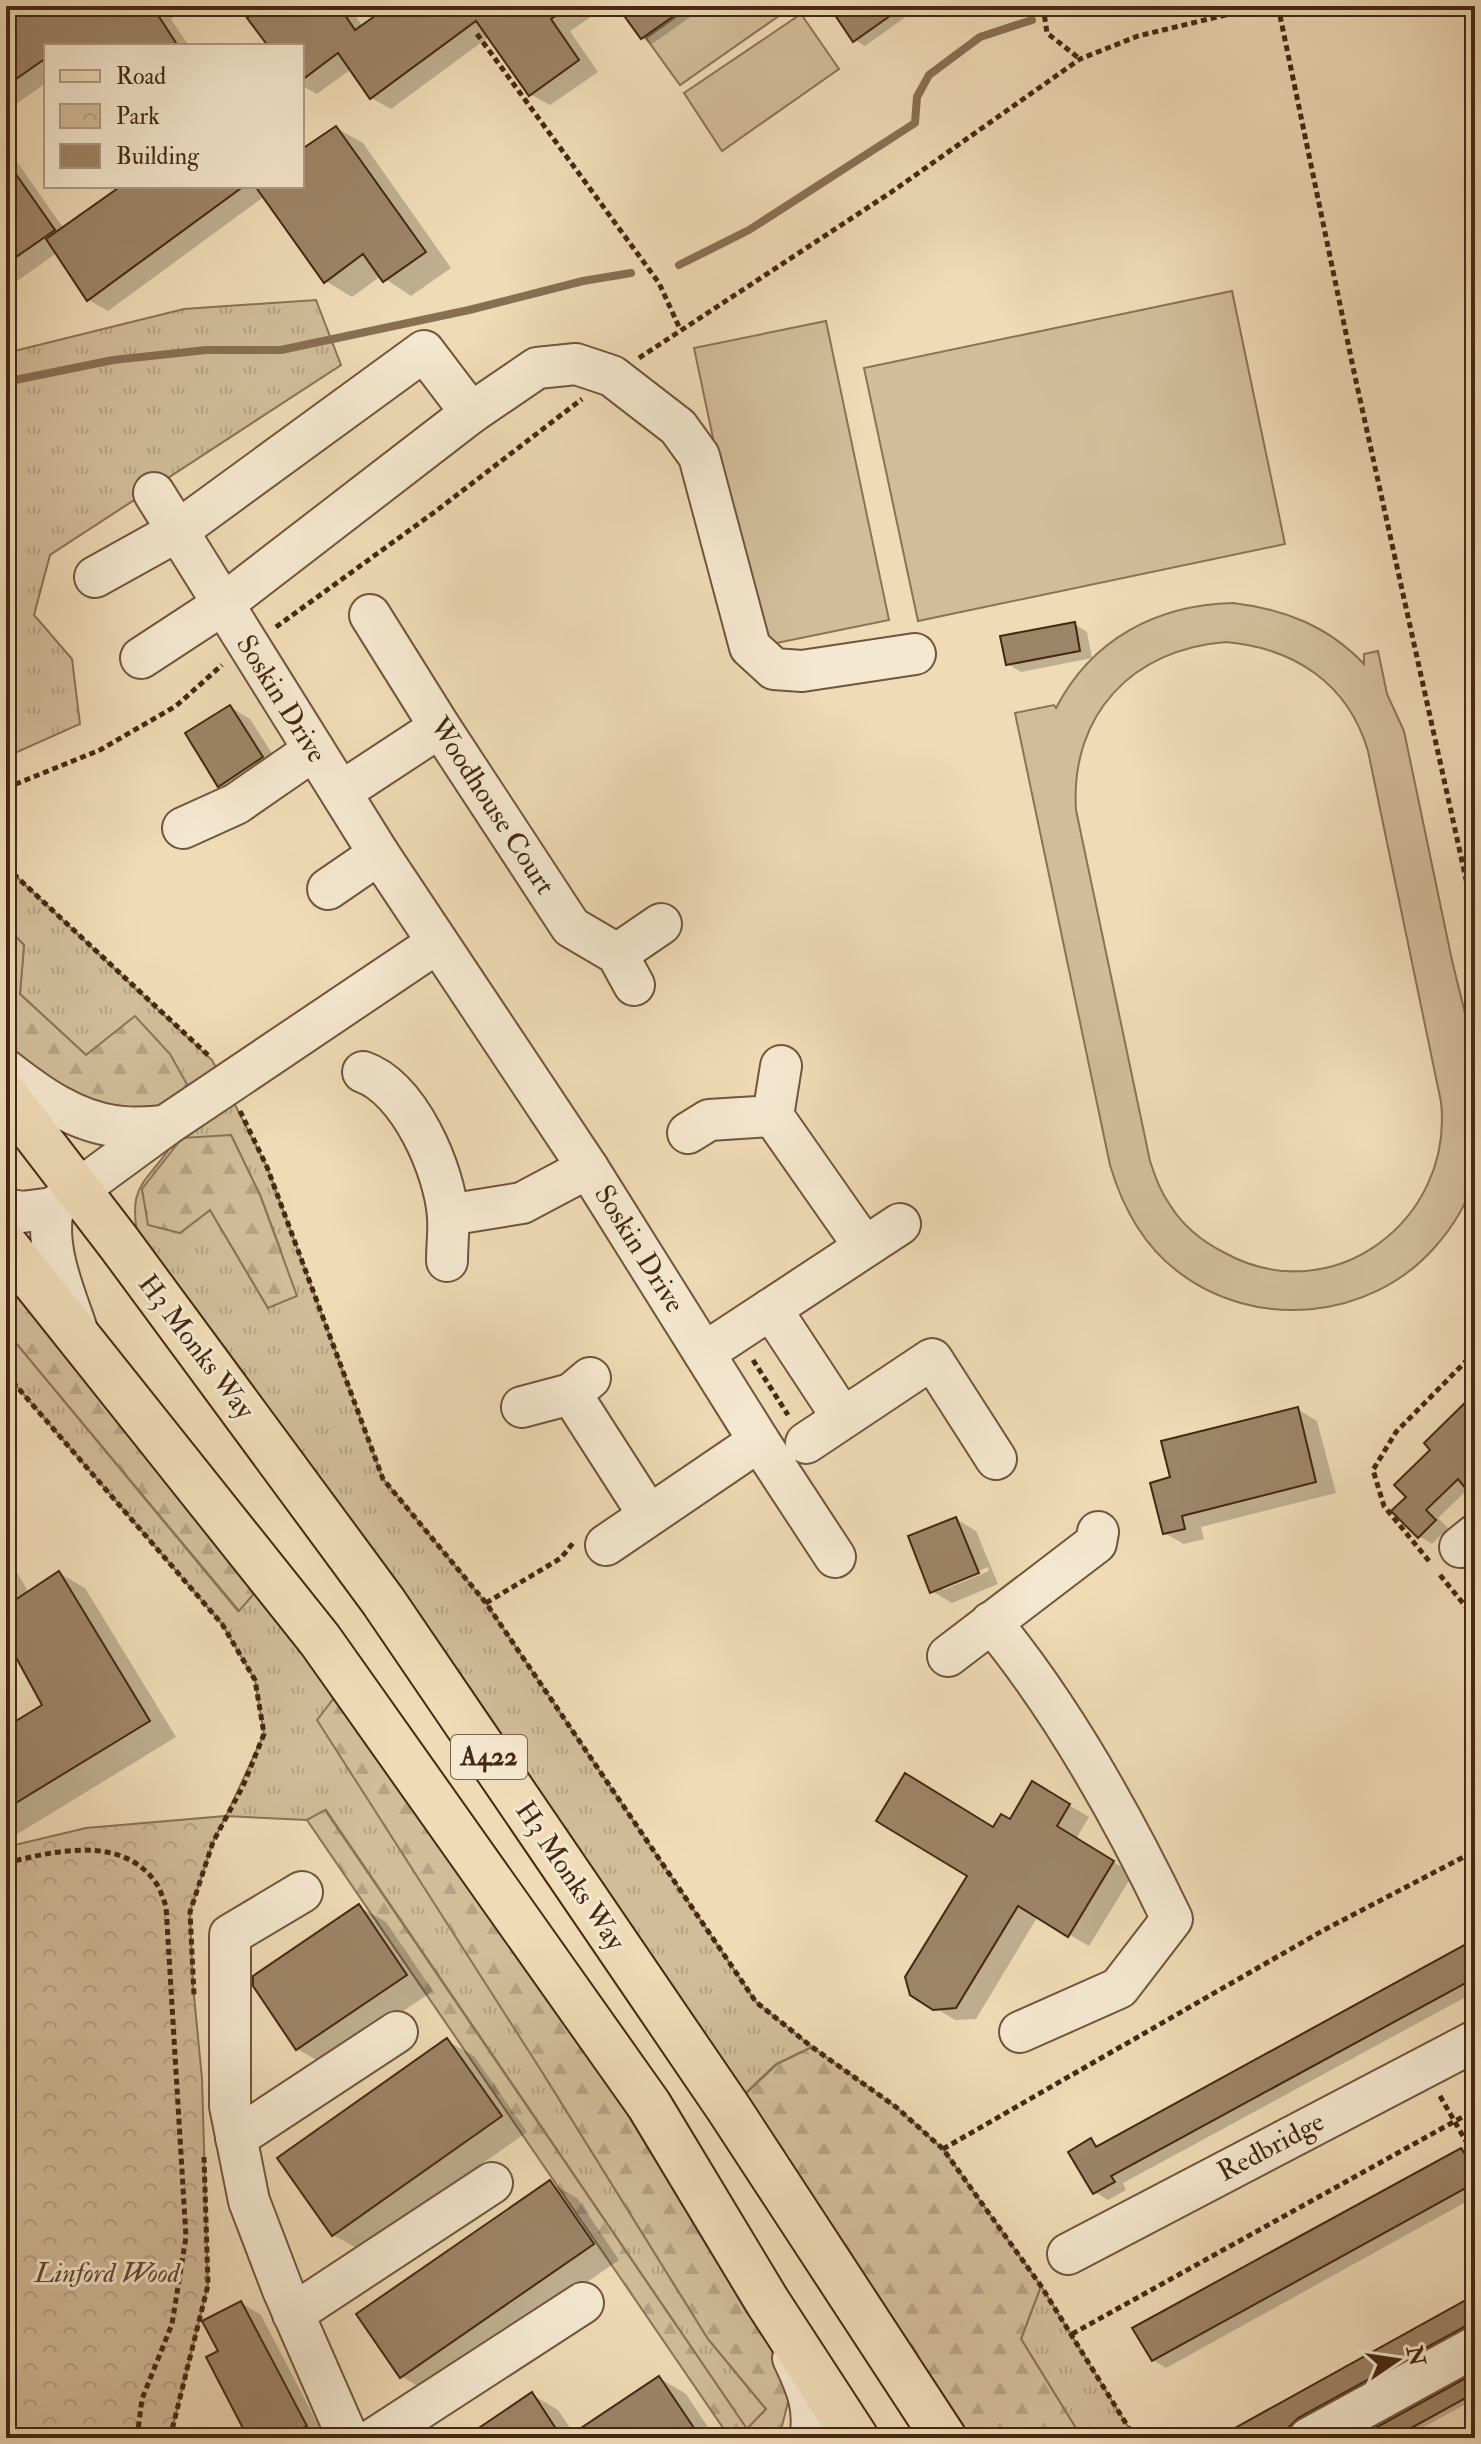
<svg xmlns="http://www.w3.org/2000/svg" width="1481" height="2444" font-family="'IM FELL Double Pica',serif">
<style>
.grass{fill:url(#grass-tufts);stroke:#8c7256;stroke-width:2;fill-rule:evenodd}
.forest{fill:url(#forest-firs);stroke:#8c7256;stroke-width:2}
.park{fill:url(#park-crowns);stroke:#8c7256;stroke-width:2}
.pitch{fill:#d2bd9a;stroke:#8c7256;stroke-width:2;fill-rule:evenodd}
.shadow{fill:#0003;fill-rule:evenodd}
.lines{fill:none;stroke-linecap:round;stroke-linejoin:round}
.stream{stroke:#886f54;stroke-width:8}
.building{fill:#9d8568;stroke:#452813;stroke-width:2}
.minor-casing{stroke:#70553c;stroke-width:44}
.major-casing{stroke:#452813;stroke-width:48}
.path{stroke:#452813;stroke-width:5;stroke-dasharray:6 4;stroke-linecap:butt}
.minor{stroke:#f5e8d0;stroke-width:40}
.major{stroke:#efdbb6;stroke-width:44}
.labels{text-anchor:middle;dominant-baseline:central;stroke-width:6;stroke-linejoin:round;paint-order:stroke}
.shield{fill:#f5e8d0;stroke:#7a624c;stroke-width:2}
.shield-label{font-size:26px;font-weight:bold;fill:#452813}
.street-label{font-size:28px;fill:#452813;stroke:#f5e8d0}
.park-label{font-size:28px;font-style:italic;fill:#61462e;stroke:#f5e8d0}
</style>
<defs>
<pattern id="grass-tufts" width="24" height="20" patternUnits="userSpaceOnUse" patternTransform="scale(2)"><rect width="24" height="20" fill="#d2bd9a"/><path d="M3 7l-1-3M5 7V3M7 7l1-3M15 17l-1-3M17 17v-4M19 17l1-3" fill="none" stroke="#b6a284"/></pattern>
<pattern id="forest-firs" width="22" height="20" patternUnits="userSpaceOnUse" patternTransform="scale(2)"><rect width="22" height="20" fill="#d2bd9a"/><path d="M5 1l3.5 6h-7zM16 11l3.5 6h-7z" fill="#b6a284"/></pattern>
<pattern id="park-crowns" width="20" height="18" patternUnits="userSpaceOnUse" patternTransform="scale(2)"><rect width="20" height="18" fill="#d2bd9a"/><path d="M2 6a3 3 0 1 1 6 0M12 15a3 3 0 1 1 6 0" fill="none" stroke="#b6a284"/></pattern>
</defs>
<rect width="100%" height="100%" fill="#efdbb6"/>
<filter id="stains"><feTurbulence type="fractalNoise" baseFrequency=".0025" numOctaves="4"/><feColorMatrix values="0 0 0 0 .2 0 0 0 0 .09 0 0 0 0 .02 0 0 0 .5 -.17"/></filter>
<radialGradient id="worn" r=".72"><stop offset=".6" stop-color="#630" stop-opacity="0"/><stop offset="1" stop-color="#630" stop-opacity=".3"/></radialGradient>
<g class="grass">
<path d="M316,300L341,365L50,555L34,615L72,659L80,724L6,757V353L184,309Z"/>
<path d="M6,867L212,1060L267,1167L383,1479L486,1603L756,2002L812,2047L776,2064L729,2109L140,1249C125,1179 145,1189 177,1137C184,1125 188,1109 193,1095L86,1055L20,994L24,945L6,926ZM231,1135L260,1195L281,1251L268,1308L210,1210L180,1233L149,1225L142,1189Z"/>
<path d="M6,1331L238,1611L269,1576L544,2075L708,2339L766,2409L747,2429L326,1810L307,1820L226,1816L264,1734L255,1680L222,1624L6,1374Z"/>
<path d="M1041,2286L1135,2438H1082L1021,2339Z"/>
</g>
<g class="forest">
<path d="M6,926L24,945L20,994L86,1055L135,1016L170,1054L193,1095L116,1127L6,1070Z"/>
<path d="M231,1135L260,1195L297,1296L268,1308L210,1210L180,1233L148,1225L142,1189L182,1138Z"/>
<path d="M6,1247L269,1576L239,1611L6,1331Z"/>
<path d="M348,1680L649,2105L792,2386L779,2438H730L307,1820L325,1810L747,2429L766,2409L708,2339L544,2075L317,1720Z"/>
<path d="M812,2047L896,2107L943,2149L1041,2286L1021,2339L1082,2438H944L729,2110L777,2064Z"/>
</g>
<path class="park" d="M226,1816L213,1842L190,1912L193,1985L202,2079L208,2285L170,2438H6V1847L86,1828Z"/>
<g class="pitch">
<path d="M691,6H793L680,85L646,38Z"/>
<path d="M801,14L839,69L722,151L684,93Z"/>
<path d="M1232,291L1285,544L918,621L864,368Z"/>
<path d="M826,321L889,620L757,647L694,348Z"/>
<path d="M1233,603C1284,609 1328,626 1364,664V654L1378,651L1387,694L1404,731C1419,804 1435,878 1450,951C1458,989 1472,1032 1475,1070C1477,1090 1475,1111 1475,1131C1475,1144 1477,1160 1475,1173C1471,1199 1452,1228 1435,1247C1370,1321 1254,1331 1177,1271C1142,1244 1122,1206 1110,1165L1015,713L1054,705L1056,708C1092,639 1156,605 1233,603ZM1226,642C1294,648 1348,683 1368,751L1441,1102C1454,1220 1333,1312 1225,1253C1203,1242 1183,1226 1170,1205C1160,1191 1155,1176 1150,1161L1076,810C1070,714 1133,649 1226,642Z"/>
</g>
<g class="shadow">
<path d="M6,6H189L171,19L189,46H46V83L6,111Z"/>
<path d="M268,6H349L363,27L392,6H589L595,14L570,31L598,72L550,105L530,94L490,36L391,109L371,98L351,69L317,94L302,86V46H270Z"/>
<path d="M619,6H706L652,44L642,38Z"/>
<path d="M831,6H921L865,46L855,40Z"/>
<path d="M336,128L363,143L451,268L411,296L381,276L352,297L326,281L265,196L108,311L89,300L58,252L6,289V146L64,229L124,186H302V151Z"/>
<path d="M1074,624L1087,632L1092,658L1021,672L1008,664Z"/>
<path d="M230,707L250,719L282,769L240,797L220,785Z"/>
<path d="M1475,1396V1492L1468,1489L1438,1518L1448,1528L1432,1544L1419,1536L1409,1497L1432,1450Z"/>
<path d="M1297,1409L1317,1421L1336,1493L1201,1527L1204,1539L1184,1544L1164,1533L1173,1479Z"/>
<path d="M956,1519L976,1531L998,1584L952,1603L932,1591ZM988,1567L989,1571L943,1590V1586Z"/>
<path d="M6,1554L29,1593L59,1573L85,1588L176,1737L6,1841V1729L45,1705L6,1636Z"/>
<path d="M1033,1784L1089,1817L1076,1839L1133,1874L1089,1946L1038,1916L976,2019L955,2020L912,1994L994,1829L1010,1821Z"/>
<path d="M359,1907L386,1922L433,1991L324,2064L297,2049Z"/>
<path d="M1466,1947L1475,1952V1992L1123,2183L1126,2190L1108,2200L1095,2192L1091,2141L1101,2146Z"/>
<path d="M447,2041L474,2056L527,2132L360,2250L333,2235Z"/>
<path d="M1475,2141V2197L1166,2368L1153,2360L1135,2329Z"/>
<path d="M550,2183L577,2198L619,2260L428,2392L401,2376Z"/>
<path d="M1475,2297V2328L1292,2438H1252Z"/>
<path d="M241,2303L261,2315L325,2438H250L221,2352Z"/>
<path d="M1475,2376V2399L1404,2438H1361Z"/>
<path d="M659,2378L686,2394L715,2438H474L532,2395L558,2410L575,2435Z"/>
</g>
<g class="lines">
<g class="stream">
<path d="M1058,9L1077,6"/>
<path d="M679,265L749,230L915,123L917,97L929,75L980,37L1032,20"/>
<path d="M6,384L15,380L113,360L206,350H281L469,310L583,281L631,273"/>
</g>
</g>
<g class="building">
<path d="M6,6H152L178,46H46V58L6,86Z"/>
<path d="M265,6H339L355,30L389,6H571L551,19L579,60L529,96L476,21L370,99L338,53L302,80V46H268L247,18Z"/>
<path d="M617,6H688L641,39Z"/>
<path d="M829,6H904L853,42Z"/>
<path d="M336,126L426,252L383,282L363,254L324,283L255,186H302V149Z"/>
<path d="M6,160L55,230L6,264Z"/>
<path d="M121,186H244L87,301L46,239Z"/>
<path d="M1075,622L1080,651L1006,665L1000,636Z"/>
<path d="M230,705L263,757L218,787L185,733Z"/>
<path d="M1475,1393V1500L1458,1479L1426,1510L1436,1520L1418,1538L1391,1511L1406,1497L1394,1485L1430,1450L1424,1443Z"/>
<path d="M1298,1407L1316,1482L1182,1516L1185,1529L1163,1534L1150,1483L1170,1477L1161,1441Z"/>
<path d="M956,1517L979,1573L930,1593L908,1536Z"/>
<path d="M59,1571L150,1721L6,1809V1727L42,1705L6,1639V1606Z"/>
<path d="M905,1773L993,1827L1001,1814L1010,1819L1032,1781L1070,1804L1057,1826L1114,1861L1068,1937L1018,1906L956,2008L933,2010L910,1995L905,1977L967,1876L876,1821Z"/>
<path d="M359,1904L407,1975L296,2050L253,1986V1976Z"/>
<path d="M1466,1944L1475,1960V1978L1111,2176L1115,2182L1093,2194L1068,2152L1091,2138L1096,2147Z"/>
<path d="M447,2038L502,2116L332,2236L277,2158Z"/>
<path d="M1461,2148L1475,2170V2183L1152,2361L1132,2328Z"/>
<path d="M550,2180L594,2244L400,2378L356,2314Z"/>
<path d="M1475,2295V2324L1464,2327L1298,2418L1289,2427L1286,2438H1217Z"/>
<path d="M241,2301L307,2426L284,2438H248L206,2357L218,2351L202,2321Z"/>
<path d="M1475,2373V2393L1393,2438H1357Z"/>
<path d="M659,2376L694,2428L680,2438H566Z"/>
<path d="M532,2392L562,2438H464Z"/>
</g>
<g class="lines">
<defs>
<g id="minor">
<path d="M154,493L379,854L588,1168L759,1441L835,1557"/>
<path d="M95,577L176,532L424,351L471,413"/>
<path d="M370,615L440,727L571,927L617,954L634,985"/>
<path d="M141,658L222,605L471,413L537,368L576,364L612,376L678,427L699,456L750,647L774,669L802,671L915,654"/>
<path d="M341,792L440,727"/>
<path d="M183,828L236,804L314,750"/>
<path d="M328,889L379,854"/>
<path d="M617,954L661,924"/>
<path d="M6,1070C38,1095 74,1121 115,1126C131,1129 149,1127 165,1126"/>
<path d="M363,1072C409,1088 445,1170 448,1217C449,1231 447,1246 447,1261"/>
<path d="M773,1116L864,1246"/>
<path d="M688,1133L709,1120L773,1116L781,1066"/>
<path d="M53,1208C45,1248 63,1289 76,1327"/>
<path d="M6,1209L22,1212L53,1208L165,1126L437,943"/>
<path d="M448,1215L522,1203L588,1168"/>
<path d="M771,1309L842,1417"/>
<path d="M704,1353L900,1224"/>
<path d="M571,1394L648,1514"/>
<path d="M522,1407L571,1394L590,1378"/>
<path d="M806,1443L932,1359L996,1459"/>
<path d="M606,1545L759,1441"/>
<path d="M1460,1547L1475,1535"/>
<path d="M991,1622C1062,1708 1124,1819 1172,1919L1119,1988L1020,2032"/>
<path d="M948,1656L1096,1543L1098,1532"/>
<path d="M302,1892L230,1935V2106L249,2201L283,2290L348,2438"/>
<path d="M236,2138L397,2032"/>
<path d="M1068,2254L1475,2041"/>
<path d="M293,2314L492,2183"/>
<path d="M793,2358C806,2385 816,2408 810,2438"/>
<path d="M375,2438L583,2303"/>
<path d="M1309,2438L1475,2347"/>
</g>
<g id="major">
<path d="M6,1096L119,1243L383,1601L729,2109L944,2438"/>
<path d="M6,1246L320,1640L649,2105L767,2301L856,2438"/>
</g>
</defs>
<use href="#minor" class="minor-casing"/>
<use href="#major" class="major-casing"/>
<g class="path">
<path d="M1043,6L1047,33L1080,59"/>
<path d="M1278,6L1354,372L1475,920"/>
<path d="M477,34L659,283L680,329"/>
<path d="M639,358L890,193L1080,59L1138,36L1263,6"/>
<path d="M276,627L436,511L582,399"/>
<path d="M6,788L100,750L176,706L222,665"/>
<path d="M6,867L210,1057"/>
<path d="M240,1111L267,1167L383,1479L486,1603L756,2002L812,2047L896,2107L943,2149L1041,2286L1135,2438"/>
<path d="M753,1360L788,1415"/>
<path d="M6,1374L222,1624L255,1680L264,1734L243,1786L213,1842L190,1912L194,1995"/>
<path d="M1429,1561L1384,1506L1373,1470L1396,1432L1475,1352"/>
<path d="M1440,1575L1475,1618"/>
<path d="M486,1603L561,1558L573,1543"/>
<path d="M6,1863C54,1851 122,1834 156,1883C161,1890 163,1899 166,1906L186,2237L172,2324L142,2399L137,2438"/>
<path d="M1440,2096L1475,2157"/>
<path d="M943,2149L1322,1931L1475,1851"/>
<path d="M1072,2334L1475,2110"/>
<path d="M170,2438L208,2285L204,2157"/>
</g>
<use href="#minor" class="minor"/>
<use href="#major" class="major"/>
</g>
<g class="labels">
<rect class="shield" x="451" y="1735" width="76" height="44" rx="6"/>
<g class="shield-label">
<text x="489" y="1757">A422</text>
</g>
<g class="street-label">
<text transform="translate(281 699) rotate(58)">Soskin Drive</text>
<text transform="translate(492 806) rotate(57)">Woodhouse Court</text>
<text transform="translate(639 1249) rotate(58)">Soskin Drive</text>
<text transform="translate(196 1347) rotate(53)">H3 Monks Way</text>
<text transform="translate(570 1876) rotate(56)">H3 Monks Way</text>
<text transform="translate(1271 2147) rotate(-28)">Redbridge</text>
</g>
<g class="park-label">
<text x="107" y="2273">Linford Wood</text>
</g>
</g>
<rect width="1481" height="2444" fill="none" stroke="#efdbb6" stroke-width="32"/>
<rect x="8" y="8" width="1465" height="2428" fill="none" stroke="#452813" stroke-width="4"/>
<rect x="16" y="16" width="1449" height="2412" fill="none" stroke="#452813" stroke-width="2"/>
<rect x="44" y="44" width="260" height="144" fill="#f5e8d0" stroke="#af9b84" stroke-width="2"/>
<rect x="60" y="70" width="40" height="12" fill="#efdbb6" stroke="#af9b84" stroke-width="2"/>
<text x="116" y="84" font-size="24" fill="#452813">Road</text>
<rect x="60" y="104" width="40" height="24" fill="url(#park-crowns)" stroke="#af9b84" stroke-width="2"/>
<text x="116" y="124" font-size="24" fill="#452813">Park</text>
<rect x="60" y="144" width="40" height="24" fill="#9d8568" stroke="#af9b84" stroke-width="2"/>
<text x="116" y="164" font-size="24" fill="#452813">Building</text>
<g transform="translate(1397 2360) rotate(77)" stroke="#f5e8d0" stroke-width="6" paint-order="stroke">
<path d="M0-6L14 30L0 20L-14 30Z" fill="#452813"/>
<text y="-12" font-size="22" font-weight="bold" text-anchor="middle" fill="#452813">N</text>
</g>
<rect width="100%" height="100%" filter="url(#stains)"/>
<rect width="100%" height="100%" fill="url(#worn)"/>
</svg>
